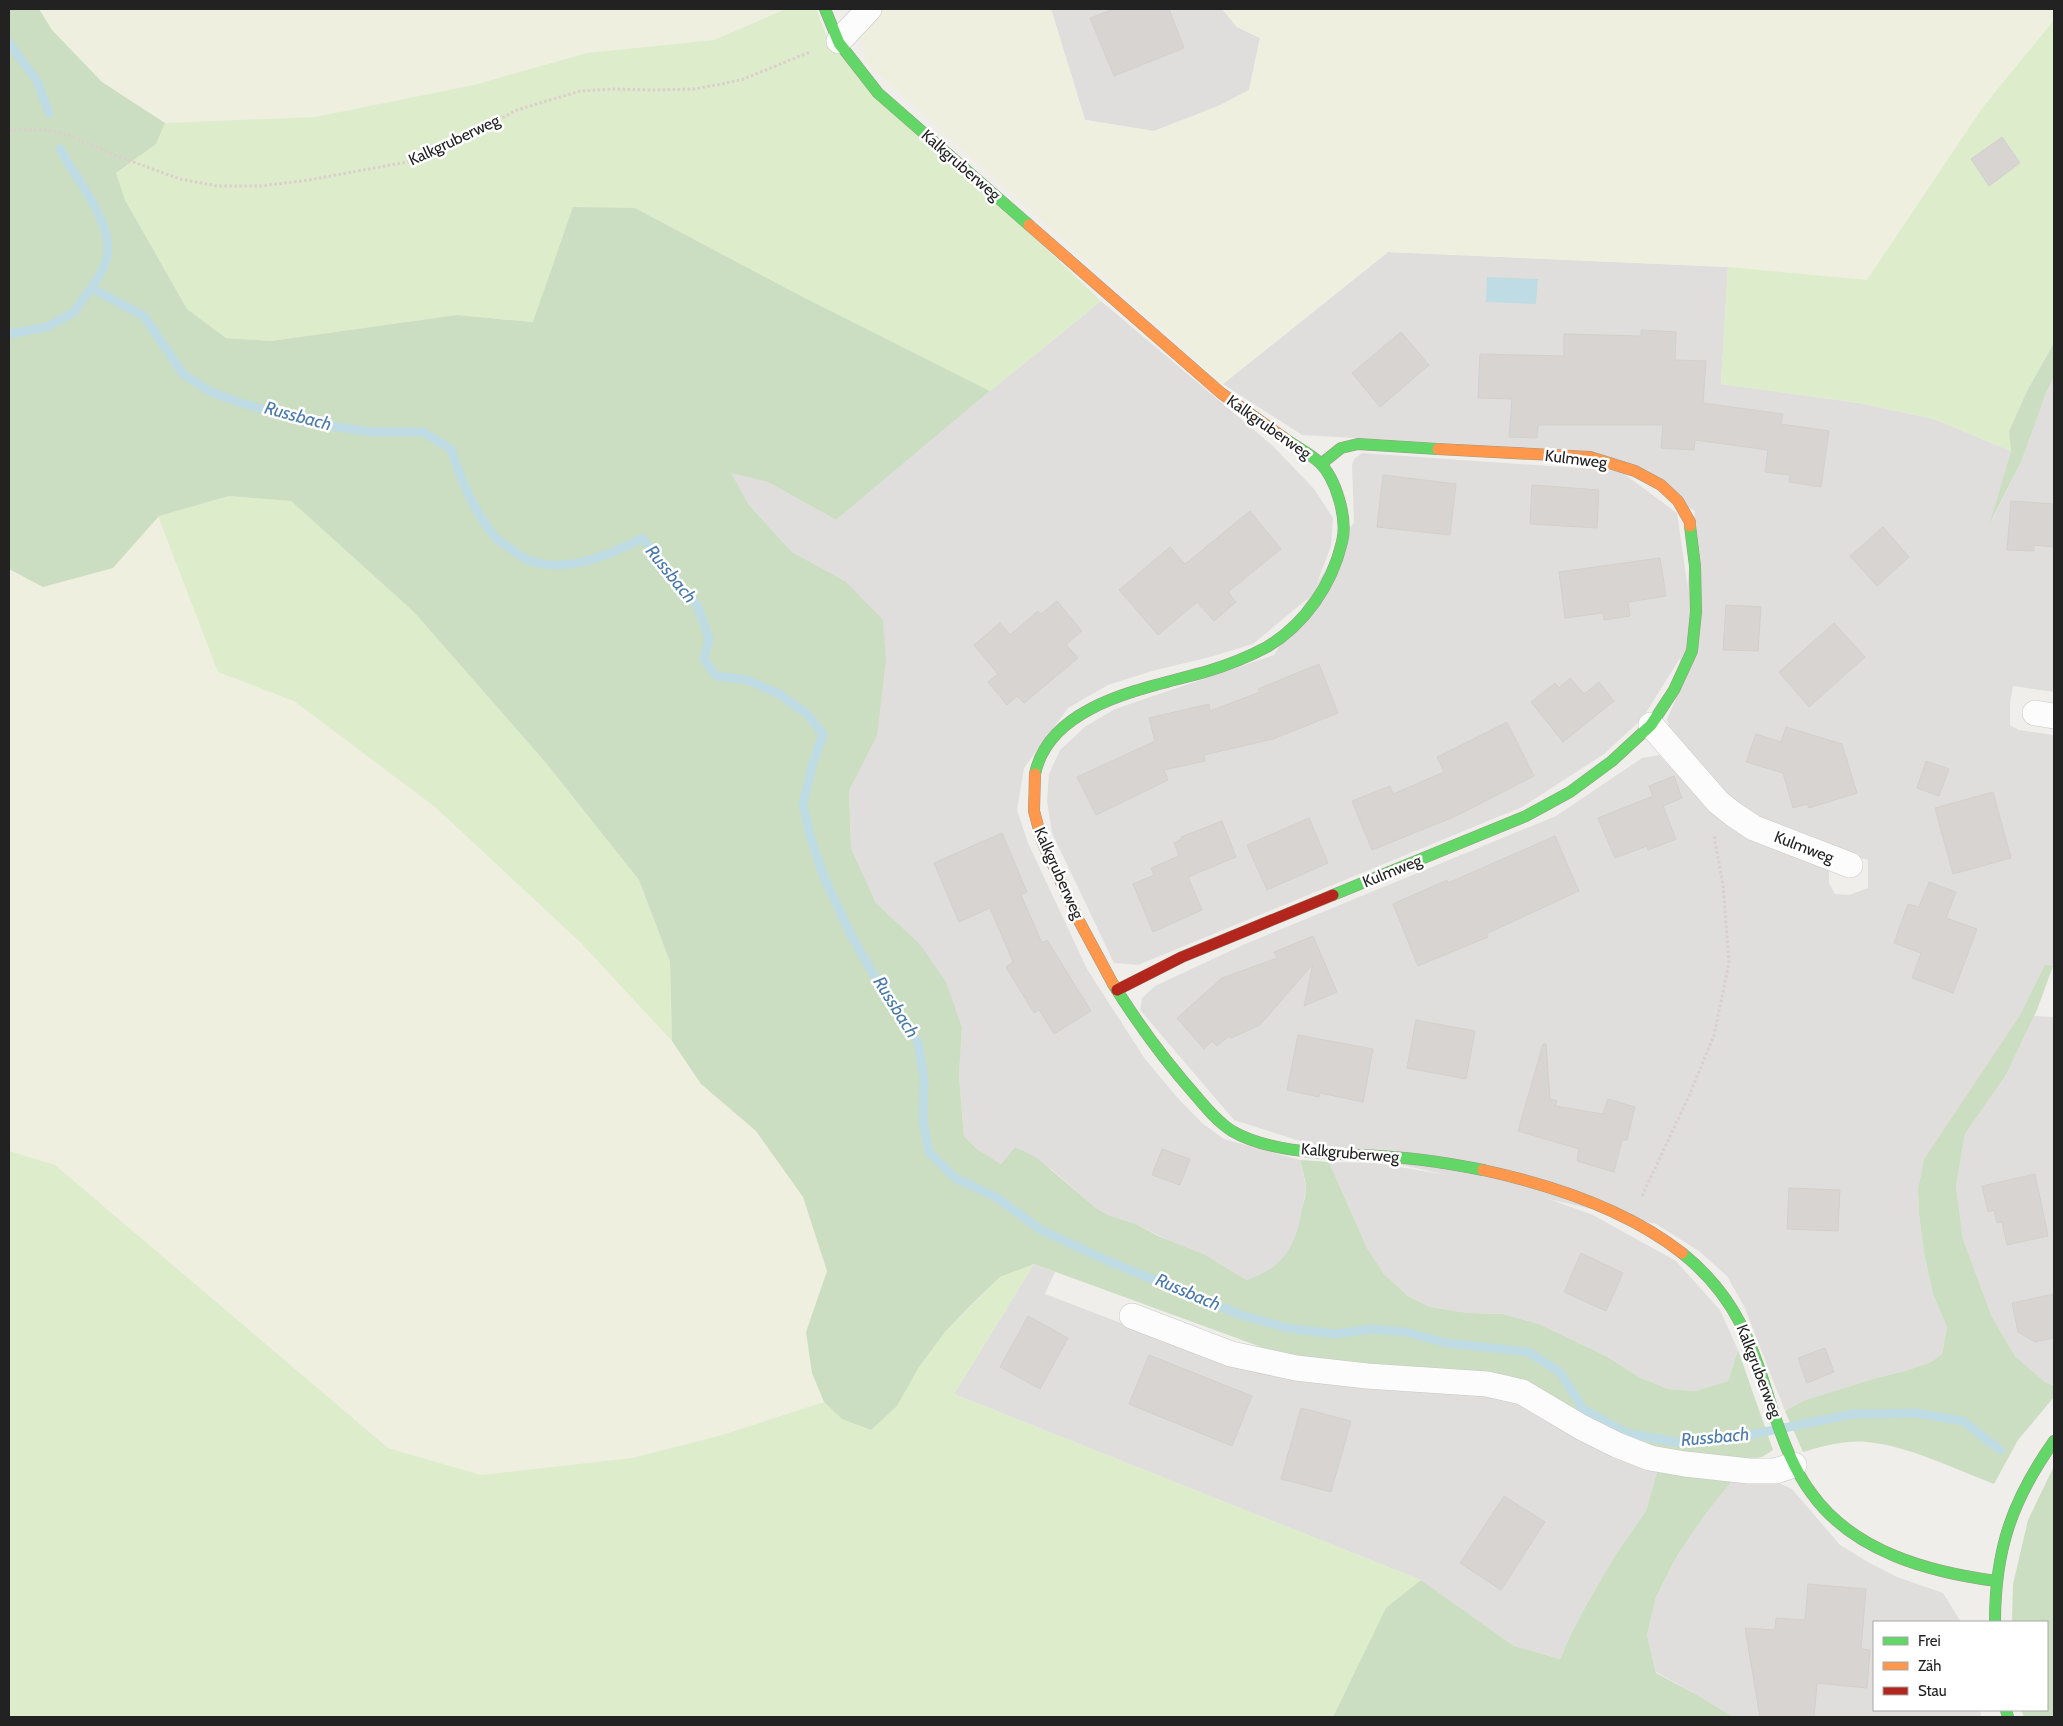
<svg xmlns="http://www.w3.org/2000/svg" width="2063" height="1726" font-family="Cabin,sans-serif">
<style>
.residential{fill:#dfdedc}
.farmland{fill:#efefdf}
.grass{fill:#ddeccb}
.forest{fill:#cbdec1}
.water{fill:#bfdbe3}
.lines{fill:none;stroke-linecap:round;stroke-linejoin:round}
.stream{stroke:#bfdbe3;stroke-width:9}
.building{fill:#d7d4d2;stroke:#d3d0cc}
.street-casing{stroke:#c9c8c7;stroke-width:26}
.fast-casing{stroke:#999a82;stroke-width:12}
.slow-casing{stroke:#999a82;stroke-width:12}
.jam-casing{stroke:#999a82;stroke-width:12}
.path{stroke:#dccecd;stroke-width:3;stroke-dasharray:2.5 2.5;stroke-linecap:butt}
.street{stroke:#fdfcfc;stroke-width:25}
.fast{stroke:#63d668;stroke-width:11}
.slow{stroke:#ff974d;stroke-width:11}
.jam{stroke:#b3261e;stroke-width:11}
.labels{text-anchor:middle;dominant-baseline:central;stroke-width:5;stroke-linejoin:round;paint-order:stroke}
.street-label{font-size:16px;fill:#222;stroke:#fff}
.water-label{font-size:18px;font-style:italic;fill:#4a7aab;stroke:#fff}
</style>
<rect width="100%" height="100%" fill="#f0eeeb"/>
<g class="residential">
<path d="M1051,9H1222L1237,27L1260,38L1249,90L1219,106L1154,131L1085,120Z"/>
<path d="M1388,252L1728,267L1721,384L1859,403L1934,419L2011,451L1992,520L2022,460L2045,396L2054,376V692L2013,686L2010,703V725L2019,730L2054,735V966L2045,964L2020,1015L1924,1159L1918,1189L1919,1214L1924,1253L1933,1294L1947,1327L1942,1354L1931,1362L1905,1371L1876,1378L1805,1400L1785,1411L1744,1306L1727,1276L1699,1251L1656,1224L1300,1141L1234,1120L1140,1010L1142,998L1155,986L1245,944L1556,816L1642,758L1659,755L1696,794L1829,868V883L1835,894L1849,895L1868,888V860L1760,824L1740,812L1671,733L1667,719L1676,699L1695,511L1589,451L1302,435L1223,384Z"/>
<path d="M1101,301L1273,446L1314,489L1333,518L1331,546L1313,594L1253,644L1210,657L1152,671L1108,685L1068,708L1024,768L1017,810L1028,843L1087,969L1145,1059L1176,1096L1202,1123L1224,1139L1300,1160L1306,1187L1300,1224L1293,1246L1279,1262L1264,1274L1246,1280L1136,1224L1108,1215L1096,1208L1051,1169L1015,1147L1001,1164L977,1149L964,1136L959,1076L962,1028L920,944L876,903L851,848L849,791L877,736L845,581L792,552L749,505L730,472L768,482L836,520L990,391Z"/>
<path d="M1362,453L1620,471L1677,513L1689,597L1680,658L1642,719L1604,754L1522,807L1138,965L1114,963L1052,833L1047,801L1049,774L1060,750L1086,726L1115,709L1274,655L1354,522L1352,464L1355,458Z"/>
<path d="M2034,1016L2054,1017V1386L2045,1382L2015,1356L1992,1317L1963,1239L1956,1186L1965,1134L2006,1075Z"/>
<path d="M1329,1162L1376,1163L1516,1187L1593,1215L1676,1261L1720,1310L1738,1350L1728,1381L1695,1391L1668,1389L1639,1377L1606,1356L1539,1324L1503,1314L1468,1313L1430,1307L1408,1296L1384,1274L1367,1248Z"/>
<path d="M1034,1264L1055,1272L1045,1294L1210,1357L1481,1393L1518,1402L1659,1465L1646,1511L1616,1554L1589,1600L1571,1634L1560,1659L1514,1646L1421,1580L954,1394Z"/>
<path d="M1732,1481H1774L1792,1489L1840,1545L1868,1562L1897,1577L1943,1593L1961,1622H1874V1710H1980L1981,1717H1733L1699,1696L1656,1672L1647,1635L1656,1597L1677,1556L1704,1516Z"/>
</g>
<g class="farmland">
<path d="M39,9H786L714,40L587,53L474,85L315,117L165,123L102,82L52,30Z"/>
<path d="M879,9H1051L1085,120L1154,131L1218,106L1249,90L1260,38L1237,27L1222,9H2054V20L1983,107L1867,281L1728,267L1388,252L1223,384L866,63L860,40L871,17Z"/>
<path d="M158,516L218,672L294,701L435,807L581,943L672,1041L701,1084L756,1131L803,1197L827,1271L806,1332L812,1373L824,1402L722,1435L632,1458L481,1475L388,1448L55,1165L9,1151V569L43,587L113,568Z"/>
</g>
<g class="grass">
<path d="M786,9H816L828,40L1101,301L990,391L799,295L635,208L534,322L457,315L271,341L226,338L187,309L125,200L116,173L156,144L165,123L315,117L474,85L587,53L714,40Z"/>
<path d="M2054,20V343L2027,391L2009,431L2011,451L1934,419L1859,403L1721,384L1728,267L1867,280L1983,107Z"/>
<path d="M229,496L291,501L414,612L546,763L639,880L670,962L672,1041L581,943L435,807L294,701L218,672L158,516Z"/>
<path d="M9,1151L55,1165L388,1448L481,1475L632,1458L722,1435L824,1402L842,1419L897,1406L919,1367L945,1332L1000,1277L1034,1264L954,1394L1421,1580L1386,1609L1333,1717H9Z"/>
</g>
<g class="forest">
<path d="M9,9H39L52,30L102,82L165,123L156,144L116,173L125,200L187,309L226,338L271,341L457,315L533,322L573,207L635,208L799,295L990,391L836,520L768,482L731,473L749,505L792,552L845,581L883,620L886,659L877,736L849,791L851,848L876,903L920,944L946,982L962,1028L959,1076L964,1136L977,1149L1001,1164L1015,1147L1037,1158L1096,1208L1108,1215L1136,1224L1158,1236L1205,1255L1246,1280C1283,1268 1296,1247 1302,1209C1304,1202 1306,1194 1306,1186C1305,1178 1302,1168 1300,1160L1329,1162L1367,1248L1384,1274L1408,1296L1430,1307L1468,1313L1503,1314L1539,1324L1606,1356L1639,1377L1668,1389L1695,1391L1728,1381L1738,1350L1773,1450L1762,1457L1743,1461L1652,1449L1532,1391L1342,1363L1272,1351L1034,1264L1000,1277L970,1306L945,1332L919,1367L897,1406L871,1430L842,1419L824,1402L812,1373L806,1332L827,1271L803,1197L756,1131L701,1084L672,1041L670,962L639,880L546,763L414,612L291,501L229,496L159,516L113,568L43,587L9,569Z"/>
<path d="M2054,343V376L2045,396L2022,460L1990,523L2011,451L2009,431L2027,391Z"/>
<path d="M2045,964L2053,966L2037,1010L2006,1075L1965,1134L1956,1186L1963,1239L1992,1317L2015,1356L2045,1382L2054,1386V1397L2018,1440L1994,1484C1955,1469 1909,1446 1867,1442C1845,1440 1824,1446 1803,1452L1785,1411L1805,1400L1876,1378L1905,1371L1931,1362L1942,1354L1947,1327L1933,1294L1924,1253L1919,1214L1918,1189L1924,1159L2020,1015Z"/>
<path d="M1659,1465L1732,1481L1704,1516L1677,1556L1656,1597L1647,1635L1656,1673L1699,1696L1733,1717H1333L1386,1608L1421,1580L1514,1646L1560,1659L1571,1634L1589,1600L1616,1554L1646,1511Z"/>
<path d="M2054,1466V1717H2024L2021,1710H2047V1622H2012L2013,1584L2028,1520Z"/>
</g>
<path class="water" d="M1487,277L1538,279L1536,304L1486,302Z"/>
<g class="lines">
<g class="stream">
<path d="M9,43L37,81L49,113"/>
<path d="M60,149C75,178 115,225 107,257C104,268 98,279 91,288L144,316L183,374L209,391L241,403L311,423L371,432H423L451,449C461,481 474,512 496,538C501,543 509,547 515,552C519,554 523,558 528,560C566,574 608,556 642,538L698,607L709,639L704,659L716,676L748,680L779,694L807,714L823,734L812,766L803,804L810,836L824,877L851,935L879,984L918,1042L924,1079L923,1120L929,1152L955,1178L996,1197L1041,1230L1108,1261L1241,1315L1287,1328L1334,1334L1371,1329L1406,1332L1446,1343L1528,1352L1560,1372L1583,1409L1626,1433L1676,1442L1729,1439L1853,1414L1915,1413L1963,1421L2000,1450"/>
<path d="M9,334L47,327L74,312L91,288"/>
</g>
</g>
<g class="building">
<path d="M1114,9H1169L1184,48L1114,76L1090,18Z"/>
<path d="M2002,137L2020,163L1989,186L1971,159Z"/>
<path d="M1641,330L1676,332L1675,360L1706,361L1703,403L1783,414L1781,424L1829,431L1821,487L1789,482L1790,475L1765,472L1768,450L1695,440L1694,450L1661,448L1663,425H1538L1537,438L1509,437L1512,399L1478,398L1480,354L1564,356V334L1641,336Z"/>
<path d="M1401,332L1429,365L1380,407L1352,373Z"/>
<path d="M1383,475L1456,484L1450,535L1377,527Z"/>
<path d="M1532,485L1599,490L1597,528L1530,524Z"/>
<path d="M2011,501L2054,504V547L2034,545V551L2007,550Z"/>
<path d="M1250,511L1281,549L1228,592L1236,602L1214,621L1197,602L1158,635L1119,590L1170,547L1185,564Z"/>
<path d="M1883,527L1909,557L1877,586L1850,556Z"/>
<path d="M1660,558L1666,596L1628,602L1630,616L1604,620L1603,613L1565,618L1559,572Z"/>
<path d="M1057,601L1082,631L1066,644L1078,658L1024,703L1017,696L1007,705L988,682L998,674L974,645L1000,623L1010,635L1038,611L1041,614Z"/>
<path d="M1726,605L1761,607L1758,651L1723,650Z"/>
<path d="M1834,623L1865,657L1809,707L1779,672Z"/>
<path d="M1319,664L1338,713L1273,739L1204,755L1205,761L1164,770L1168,780L1096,815L1077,777L1155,741L1149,718L1209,704L1210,711L1260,692L1258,689Z"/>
<path d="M1570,678L1584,694L1599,682L1614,701L1563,742L1531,702L1555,683L1559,688Z"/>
<path d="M1507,722L1534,776L1456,816L1372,850L1352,801L1390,786L1393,794L1444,772L1437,757Z"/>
<path d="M1786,727L1842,744L1857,793L1809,808L1807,804L1793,808L1783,773L1746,762L1756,734L1781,742Z"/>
<path d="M1926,761L1949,769L1939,796L1917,788Z"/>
<path d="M1674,776L1682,798L1663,806L1676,839L1648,850L1647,846L1615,858L1598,818L1653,796L1649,786Z"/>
<path d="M1993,792L2011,858L1953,874L1935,808Z"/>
<path d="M1309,818L1328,863L1267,890L1247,845Z"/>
<path d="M1222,821L1236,857L1188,877L1202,910L1153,932L1133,884L1154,875L1151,868L1179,856L1174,843L1182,839L1181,837Z"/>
<path d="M1002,833L1027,892L1021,895L1042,943L1047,940L1091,1011L1054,1034L1039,1010L1034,1013L1006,967L1013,962L990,908L959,922L934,863Z"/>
<path d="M1555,836L1579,891L1486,934L1488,937L1418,966L1393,904L1447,880L1448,883Z"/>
<path d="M1929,882L1956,892L1946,918L1977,929L1953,993L1912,978L1921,953L1894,943L1908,904L1919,907Z"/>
<path d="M1313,936L1337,992L1304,1006L1313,964L1260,1025L1231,1038L1229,1036L1217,1046L1212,1041L1204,1049L1177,1018L1222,978L1277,958L1274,952Z"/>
<path d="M1416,1020L1475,1031L1466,1079L1407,1068Z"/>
<path d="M1298,1035L1373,1049L1363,1102L1320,1093L1319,1097L1287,1090Z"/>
<path d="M1543,1044H1546L1550,1099L1557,1101L1555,1106L1603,1114L1608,1099L1635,1107L1627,1140H1622L1614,1172L1577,1161L1579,1149L1518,1131Z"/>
<path d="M1162,1149L1190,1159L1180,1185L1152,1175Z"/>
<path d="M2035,1174L2048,1236L2007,1245L2002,1222L1997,1223L1994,1210L1988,1212L1982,1186Z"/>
<path d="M1789,1188L1840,1190L1838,1231L1787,1229Z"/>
<path d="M1581,1253L1623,1273L1606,1311L1564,1292Z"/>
<path d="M2054,1294V1338L2035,1342L2018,1332L2012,1303Z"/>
<path d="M1028,1316L1068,1338L1040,1389L1000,1367Z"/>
<path d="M1825,1348L1834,1372L1807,1383L1798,1358Z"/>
<path d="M1149,1355L1252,1396L1232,1446L1129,1404Z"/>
<path d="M1301,1408L1351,1421L1331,1492L1281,1479Z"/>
<path d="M1504,1496L1545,1522L1501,1590L1460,1563Z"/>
<path d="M1808,1584L1866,1589L1861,1649L1870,1650L1867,1688L1817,1683L1814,1717H1760L1745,1628L1775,1630L1776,1618L1805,1620Z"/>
</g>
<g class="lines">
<defs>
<g id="street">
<path d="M839,41L869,9"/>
<path d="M2035,713L2054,716"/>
<path d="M1651,725L1718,802L1733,814L1754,828L1850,865"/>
<path d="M1132,1316L1231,1354L1296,1368L1367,1376L1487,1384L1522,1392L1581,1427L1617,1445L1650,1458L1685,1464L1749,1471H1775L1794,1465"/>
</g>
<g id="fast">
<path d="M825,9L839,43L878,93L1029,225"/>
<path d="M1321,464L1341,448L1358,444L1438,449"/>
<path d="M1035,774C1050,702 1150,688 1208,671C1228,665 1248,657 1267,647C1305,624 1332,585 1342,542C1348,519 1336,478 1319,462C1309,453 1295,446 1284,438"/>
<path d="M1333,895L1526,816L1570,792L1612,761L1651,725L1674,690L1692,651L1696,612L1695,566L1690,526"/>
<path d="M1113,984C1138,1024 1165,1061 1197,1097C1207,1109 1218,1122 1232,1131C1275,1156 1344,1153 1392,1157C1423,1159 1453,1164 1483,1170"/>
<path d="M1682,1253C1737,1297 1752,1344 1772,1408C1782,1438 1793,1469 1812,1494C1854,1552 1929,1572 1996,1581"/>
<path d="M1995,1622C1995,1550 2012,1500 2054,1441"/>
<path d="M2006,1710L2008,1717"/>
</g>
<g id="slow">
<path d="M1029,225L1221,393L1284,438"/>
<path d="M1438,449L1590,457L1635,471L1661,485L1678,501L1690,522V526"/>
<path d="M1035,774L1034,811L1042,841L1078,919L1113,984"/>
<path d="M1483,1170C1552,1185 1626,1209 1682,1253"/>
</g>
<path id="jam" d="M1117,990L1182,957L1333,895"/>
</defs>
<use href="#street" class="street-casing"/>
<use href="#fast" class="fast-casing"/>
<use href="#slow" class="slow-casing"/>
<use href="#jam" class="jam-casing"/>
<g class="path">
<path d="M9,130H47L68,135L117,156L180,179L217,186H260L309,180L407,162L455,143L517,110L580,91L614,89L654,90L695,89L741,80L810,52"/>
<path d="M1642,1196L1689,1096L1714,1035L1729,963L1723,885L1714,835"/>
</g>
<use href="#street" class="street"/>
<use href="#fast" class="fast"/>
<use href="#slow" class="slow"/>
<use href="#jam" class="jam"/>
</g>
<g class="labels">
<g class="street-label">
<text transform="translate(454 140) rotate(-25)">Kalkgruberweg</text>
<text transform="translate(961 165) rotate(41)">Kalkgruberweg</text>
<text transform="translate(1269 427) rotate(35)">Kalkgruberweg</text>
<text transform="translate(1576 459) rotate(7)">Kulmweg</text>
<text transform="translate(1804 847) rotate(21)">Kulmweg</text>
<text transform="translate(1392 871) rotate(-22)">Kulmweg</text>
<text transform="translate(1059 873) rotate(66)">Kalkgruberweg</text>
<text transform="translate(1350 1153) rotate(5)">Kalkgruberweg</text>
<text transform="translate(1759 1371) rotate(69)">Kalkgruberweg</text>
</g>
<g class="water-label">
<text transform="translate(298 416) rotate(15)">Russbach</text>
<text transform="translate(671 574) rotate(51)">Russbach</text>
<text transform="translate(896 1007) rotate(58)">Russbach</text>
<text transform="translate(1188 1292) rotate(23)">Russbach</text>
<text transform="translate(1715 1437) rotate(-5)">Russbach</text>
</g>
</g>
<rect width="2063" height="1726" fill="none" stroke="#222222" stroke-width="20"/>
<rect x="1873" y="1621" width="175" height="90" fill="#ffffff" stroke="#a7a7a7"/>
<rect x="1883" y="1637" width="25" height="8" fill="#63d668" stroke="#a7a7a7"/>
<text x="1918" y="1646" font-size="15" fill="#222222">Frei</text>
<rect x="1883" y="1662" width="25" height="8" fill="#ff974d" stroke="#a7a7a7"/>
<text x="1918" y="1671" font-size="15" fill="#222222">Zäh</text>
<rect x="1883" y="1687" width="25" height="8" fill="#b3261e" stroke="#a7a7a7"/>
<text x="1918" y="1696" font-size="15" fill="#222222">Stau</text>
</svg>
